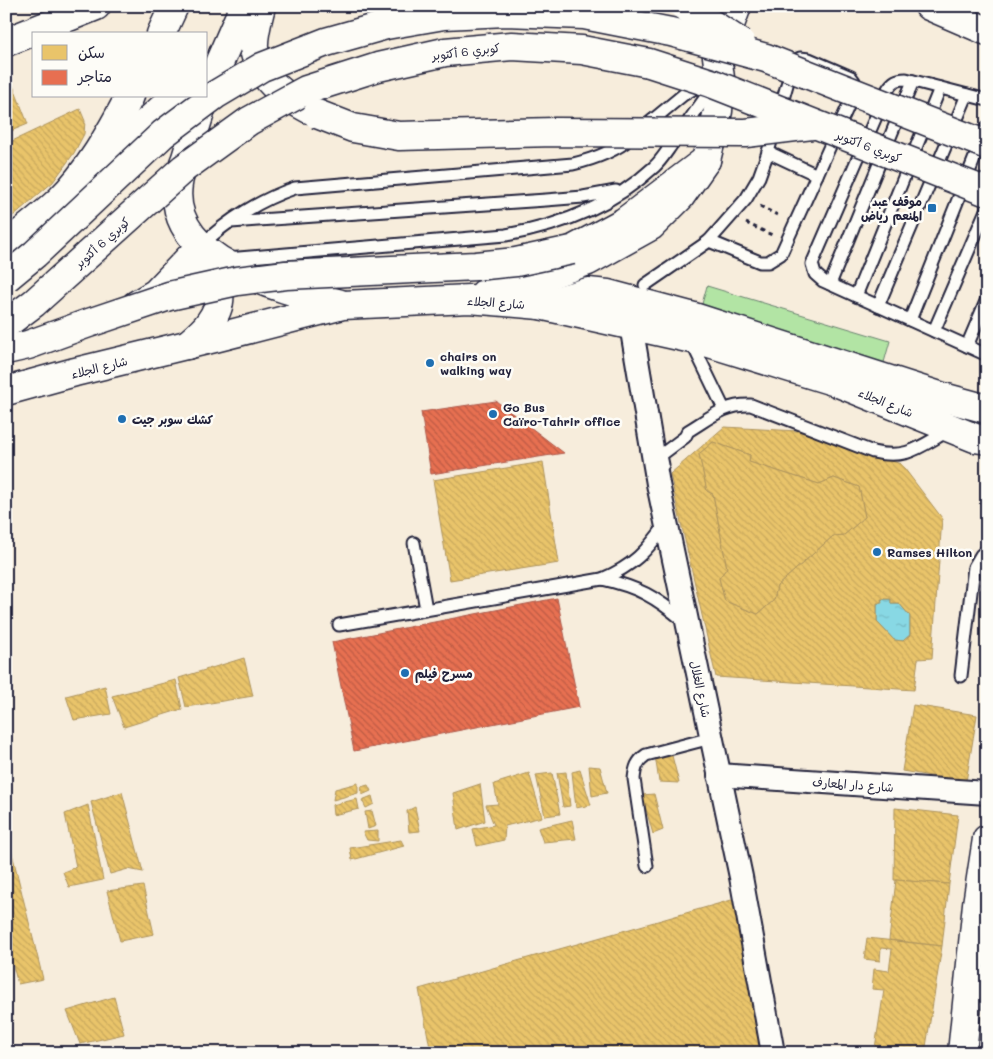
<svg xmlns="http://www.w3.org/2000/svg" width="993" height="1059" font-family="Mali,'Playpen Sans Arabic',sans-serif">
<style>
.green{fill:#b2e4a4;stroke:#6a8370}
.water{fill:url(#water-ripples);stroke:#5f8fa0}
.homes{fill:url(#homes-back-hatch);stroke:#ad935c;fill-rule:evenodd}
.shops{fill:url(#shops-back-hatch);stroke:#ac584a}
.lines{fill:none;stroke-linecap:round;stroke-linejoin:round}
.lane-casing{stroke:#22223b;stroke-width:15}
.street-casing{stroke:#22223b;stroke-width:26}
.primary-casing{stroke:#22223b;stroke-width:31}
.highway-casing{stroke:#22223b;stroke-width:31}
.path{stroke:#22223b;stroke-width:3;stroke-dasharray:4 4;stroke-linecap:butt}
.lane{stroke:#fdfcf7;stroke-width:11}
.street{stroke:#fdfcf7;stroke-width:22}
.primary{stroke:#fdfcf7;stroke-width:28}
.highway{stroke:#fdfcf7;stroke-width:28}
.highway-bridge-casing{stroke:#22223b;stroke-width:31;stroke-linecap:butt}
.highway-bridge{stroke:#fdfcf7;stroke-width:28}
.poi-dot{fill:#1f6fb2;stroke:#fdfcf7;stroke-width:2}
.labels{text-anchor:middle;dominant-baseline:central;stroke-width:5;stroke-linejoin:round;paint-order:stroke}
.street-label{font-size:12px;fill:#22223b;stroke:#fdfcf7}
.poi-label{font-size:12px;font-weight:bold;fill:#22223b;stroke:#fdfcf7;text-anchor:start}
</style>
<defs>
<pattern id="water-ripples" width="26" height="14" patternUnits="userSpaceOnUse" patternTransform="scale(1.25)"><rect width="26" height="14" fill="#88d8e4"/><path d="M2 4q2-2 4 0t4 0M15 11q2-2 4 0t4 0" fill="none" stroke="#75b9c4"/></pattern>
<pattern id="homes-back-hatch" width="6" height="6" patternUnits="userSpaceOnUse" patternTransform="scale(1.25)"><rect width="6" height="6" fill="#e9c46a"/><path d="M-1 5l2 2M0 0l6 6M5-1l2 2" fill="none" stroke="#c8a85d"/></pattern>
<pattern id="shops-back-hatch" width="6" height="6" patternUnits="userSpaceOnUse" patternTransform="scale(1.25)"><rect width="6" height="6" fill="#e76f51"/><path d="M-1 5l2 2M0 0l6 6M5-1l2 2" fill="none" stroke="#bb5b44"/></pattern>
</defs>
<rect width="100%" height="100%" fill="#f7eddc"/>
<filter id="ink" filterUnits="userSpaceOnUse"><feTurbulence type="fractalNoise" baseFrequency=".02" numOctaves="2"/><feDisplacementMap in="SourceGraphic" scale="10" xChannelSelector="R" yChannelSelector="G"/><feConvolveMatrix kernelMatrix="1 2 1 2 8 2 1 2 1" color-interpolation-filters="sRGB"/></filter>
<g filter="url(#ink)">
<path class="green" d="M707,286L890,341L883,366L700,311Z"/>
<path class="water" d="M881,599H891V603H899L910,616V635L903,641L894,640L877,622V603H881Z"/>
<g class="homes">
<path d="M12,83L28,124L6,133V85Z"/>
<path d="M80,109L85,121L84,134L74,153L53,182L13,216L6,199V144Z"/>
<path d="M724,427L798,431L901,464L942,518L932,658L918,659L914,690L716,677L670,474ZM713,442L750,455L749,462L819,484L834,478L859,487L865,517L844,535L833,536L777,586L774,600L758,614L725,601L719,578L727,568L713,494L707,491L699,454ZM881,599H891V603H899L910,616V635L903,641L894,640L877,622V603H882Z"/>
<path d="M713,442L750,455L749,462L819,484L834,478L859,487L865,517L844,535L833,536L777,586L774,600L758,614L725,601L719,578L727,568L713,494L707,491L699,454Z"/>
<path d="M543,462L559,563L450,580L433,480Z"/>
<path d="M244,658L253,696L186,707L179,678Z"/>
<path d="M176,680L182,709L124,727L112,696Z"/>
<path d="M105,686L111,714L74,720L66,696Z"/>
<path d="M913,705L977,715L966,782L902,771Z"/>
<path d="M670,748L679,783L659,782L655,755Z"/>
<path d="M589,766L600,767L607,793L592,796Z"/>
<path d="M580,770L591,805L576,808L572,772Z"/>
<path d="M566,772L570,806L563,807L557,773Z"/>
<path d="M529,773L542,817L505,826L504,840L477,846L473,829L494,825L486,805L498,804L494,784Z"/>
<path d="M552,773L560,814L545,816L536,775Z"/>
<path d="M358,783V793L333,800L335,789Z"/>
<path d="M480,784L485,821L458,830L453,793Z"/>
<path d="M368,785L371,791L362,795L361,787Z"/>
<path d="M122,792L143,872L128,869L110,874L91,802Z"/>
<path d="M654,794L663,830L653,834L642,795Z"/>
<path d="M372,796L374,804L366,808L362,800Z"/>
<path d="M357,799L359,809L333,815L332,805Z"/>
<path d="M88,805L103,880L69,887L63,872L76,867L65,814Z"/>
<path d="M415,807L420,831L409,832L407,811Z"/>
<path d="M895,808L958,815L949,884L894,880Z"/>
<path d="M372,811L376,826L368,829L365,812Z"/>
<path d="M572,820L576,839L543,842L538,828Z"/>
<path d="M6,829L43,979L18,984L6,941Z"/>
<path d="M378,831V841L367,840L363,832Z"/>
<path d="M401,840L404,846L352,860L350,848Z"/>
<path d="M896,880L949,884L942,946L889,940Z"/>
<path d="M143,886L154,934L120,941L107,891Z"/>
<path d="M735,899L768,1053H431L419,989Z"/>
<path d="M867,938L942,946L925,1053H877L875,1048L884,990L872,989L874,969L889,971L892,949L881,948L880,961L864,959Z"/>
<path d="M114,997L124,1034L80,1044L67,1011Z"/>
</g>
<g class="shops">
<path d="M496,401L564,453L431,474L421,412Z"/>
<path d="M557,598L579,707L354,751L332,642Z"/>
</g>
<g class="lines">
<defs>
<g id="lane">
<path d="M800,58L809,59L851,77L854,81L855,91L781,254L768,262H760L709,241L746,199L759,177L768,152L792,67L796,60Z"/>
<path d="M987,100L906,79C897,79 893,81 888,89L812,264L815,274L823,281L987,355"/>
<path d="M643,128L683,95L702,84"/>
<path d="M768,152L817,175"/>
<path d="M231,222L546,200L583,197L616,191"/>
<path d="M202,245C227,220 262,199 295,188L573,164C594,159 614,152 631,138"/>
<path d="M227,259L506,235C560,226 613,205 654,167C662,160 668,149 675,140C688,122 700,105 713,87"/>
<path d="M830,284L913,81"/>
<path d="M645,285L709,241"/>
<path d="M856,296L940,88"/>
<path d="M878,306L967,95"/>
<path d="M910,320L987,127"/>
<path d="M934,331L987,208"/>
<path d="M691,341L724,409"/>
<path d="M967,346L987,299"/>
<path d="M663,465L661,455L685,437L688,431C710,418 724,404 751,405L873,452C907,460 919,447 948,431"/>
<path d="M414,543L426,609"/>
<path d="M602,579C638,587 656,597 684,621"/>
<path d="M339,625L602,579C633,566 647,551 666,524"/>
<path d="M961,676L974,567L981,555L987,550"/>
<path d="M647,866L634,779C635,768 637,761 646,755L711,738"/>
</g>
<g id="street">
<path d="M631,325L658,484L741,877L773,1053"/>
<path d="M719,775L987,793"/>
</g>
<g id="primary">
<path d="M6,42L96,6"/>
<path d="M206,93L244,6"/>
<path d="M205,96C199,117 192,138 186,158C183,166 179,175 178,184C166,263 285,290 341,304"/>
<path d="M88,175L176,96"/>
<path d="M484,294L542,277L588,261L651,226L680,197L706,160L718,111L720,78L710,6"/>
<path d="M136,305L156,293L202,245"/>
<path d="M187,345C195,338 204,331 210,322C223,304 225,280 199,274"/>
<path d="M6,391L75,372L215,338L343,305L469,299L540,305L706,342L836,382L975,438L987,440"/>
</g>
<g id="highway">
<path d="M261,6C258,19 253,35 254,48C258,78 284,96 309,109"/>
<path d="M929,6L987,31"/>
<path d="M161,34L174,6"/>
<path d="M717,49L730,25L737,6"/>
<path d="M6,245C24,231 43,216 59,201C88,173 111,132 130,96"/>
<path d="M572,250L624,222L706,160"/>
<path d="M540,305L588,292L608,294L694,317L943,397L987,409"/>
<path d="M962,1053L977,904L987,839"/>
</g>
</defs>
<use href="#lane" class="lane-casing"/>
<use href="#street" class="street-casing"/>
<use href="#primary" class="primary-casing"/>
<use href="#highway" class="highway-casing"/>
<g class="path">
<path d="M760,206L781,217"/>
<path d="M746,223L772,235"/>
</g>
<use href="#lane" class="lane"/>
<use href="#street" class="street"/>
<use href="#primary" class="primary"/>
<use href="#highway" class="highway"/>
<defs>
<g id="highway-bridge">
<path d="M684,6L741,43"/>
<path d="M317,114L353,128L399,136L555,132L746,133L812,125"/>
<path d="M6,278L35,254L163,134L215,95L262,67L326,42L386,25L444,15L506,12L584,15L671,32L766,58L987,145"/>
<path d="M6,324L34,303L184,168L249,121L306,90L378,67L445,52L512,46L582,50L649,63L711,83L987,192"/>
<path d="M6,350L28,345L86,324L169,296L237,281L286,275L476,266L516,262L572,250"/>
</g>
</defs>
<use href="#highway-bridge" class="highway-bridge-casing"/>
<use href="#highway-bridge" class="highway-bridge"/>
</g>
</g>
<g class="poi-dot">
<rect x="927" y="203" width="10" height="10" rx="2.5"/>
<circle cx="430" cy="363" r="5"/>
<circle cx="493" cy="414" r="5"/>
<circle cx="122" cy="419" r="5"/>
<circle cx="877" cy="552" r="5"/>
<circle cx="405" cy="673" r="5"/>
</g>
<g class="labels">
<g class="street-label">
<text transform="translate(466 51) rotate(-7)">كوبري 6 أكتوبر</text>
<text transform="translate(869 146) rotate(21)">كوبري 6 أكتوبر</text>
<text transform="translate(102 242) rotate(-42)">كوبري 6 أكتوبر</text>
<text transform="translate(496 302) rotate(4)">شارع الجلاء</text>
<text transform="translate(99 367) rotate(-14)">شارع الجلاء</text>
<text transform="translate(886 402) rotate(22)">شارع الجلاء</text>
<text transform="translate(701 689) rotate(78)">شارع الغلال</text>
<text transform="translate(853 784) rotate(4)">شارع دار المعارف</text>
</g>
<g class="poi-label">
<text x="922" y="201" text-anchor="end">موقف عبد<tspan x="922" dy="14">المنعم رياض</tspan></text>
<text x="440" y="356">chairs on<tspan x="440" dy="14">walking way</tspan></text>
<text x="503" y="407">Go Bus<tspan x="503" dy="14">Caïro-Tahrir office</tspan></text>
<text x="132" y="419">كشك سوبر جيت</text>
<text x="887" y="552">Ramses Hilton</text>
<text x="415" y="673">مسرح فيلم</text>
</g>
</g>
<rect width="993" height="1059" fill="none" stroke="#fdfcf7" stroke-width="25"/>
<rect x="12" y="12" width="968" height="1034" fill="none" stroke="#22223b" stroke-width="2" filter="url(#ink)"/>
<rect x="32" y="32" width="175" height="65" fill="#fdfcf7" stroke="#a5a5ac"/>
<rect x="42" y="45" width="25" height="15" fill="#e9c46a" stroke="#a5a5ac"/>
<text x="78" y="58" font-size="15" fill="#22223b">سكن</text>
<rect x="42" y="70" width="25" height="15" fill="#e76f51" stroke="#a5a5ac"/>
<text x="78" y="82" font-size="15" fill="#22223b">متاجر</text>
</svg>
